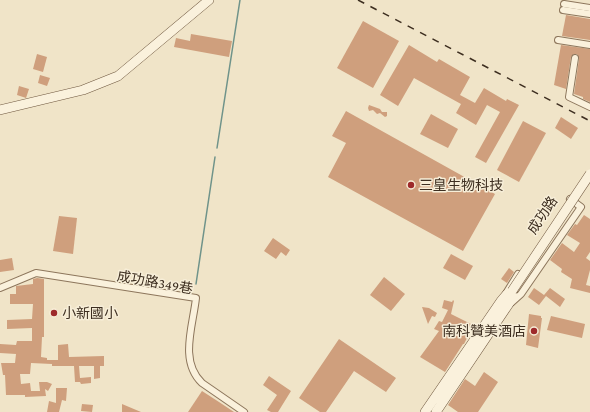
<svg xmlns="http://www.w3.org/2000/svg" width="590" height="412" font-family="'Crimson Pro','Noto Sans TC',serif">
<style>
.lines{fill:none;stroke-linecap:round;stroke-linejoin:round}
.stream{stroke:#6f938a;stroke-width:1.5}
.building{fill:#cf9f7d}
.street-casing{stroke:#8d765c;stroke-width:8}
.secondary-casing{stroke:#6f573f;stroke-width:10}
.street{stroke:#faf1dc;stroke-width:6}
.secondary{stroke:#faf1dc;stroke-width:9}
.rail{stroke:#3d2e20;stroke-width:1.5;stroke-dasharray:7 7;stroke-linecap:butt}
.secondary-bridge-casing{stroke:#6f573f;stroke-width:10;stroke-linecap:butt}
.secondary-bridge{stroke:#faf1dc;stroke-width:9}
.poi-dot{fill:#9e2a2b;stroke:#f7eed8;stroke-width:1.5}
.labels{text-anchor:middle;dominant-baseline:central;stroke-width:3;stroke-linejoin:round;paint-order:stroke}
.poi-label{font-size:14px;fill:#3d2e20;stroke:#f7eed8;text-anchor:start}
.street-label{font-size:14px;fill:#3d2e20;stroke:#f7eed8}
</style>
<rect width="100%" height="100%" fill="#f0e4c8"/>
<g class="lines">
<g class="stream">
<path d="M217,148L240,0"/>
<path d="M196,284L215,157"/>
</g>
</g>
<g class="building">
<path d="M566,15L590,19V40L562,36Z"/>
<path d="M363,21L399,41L373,88L337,68Z"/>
<path d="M191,34L232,41L229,57L174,47L176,38L190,41Z"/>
<path d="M409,45L437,62L439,59L470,77L460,95L475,103L484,88L506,101L507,99L519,105L486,163L475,157L500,112L487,105L476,125L456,113L461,104L414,78L398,106L380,95Z"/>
<path d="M561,45L590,49V102L583,99V97L574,94L579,59L577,54H574L571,57L566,89L554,85Z"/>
<path d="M37,54L47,57L43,72L33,69Z"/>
<path d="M40,75L50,78L47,86L38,83Z"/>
<path d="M19,86L29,89L26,98L17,95Z"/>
<path d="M369,105L380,109L382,112H387V116L385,117L380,113L377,114L373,110L369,111L368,108Z"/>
<path d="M346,111L495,194L463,251L328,177L346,143L332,136Z"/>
<path d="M431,114L458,129L448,148L420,134Z"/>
<path d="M561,117L578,128L571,139L555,128Z"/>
<path d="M523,121L546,133L519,182L497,170Z"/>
<path d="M584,215L590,219V252L586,258L590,261V270L586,285L590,286V293L570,288L572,279L561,272L562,269L550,260L562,243L574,252L580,243L567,235L575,224L577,225Z"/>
<path d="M59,216L77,218L73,254L53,251Z"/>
<path d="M273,238L290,250L286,256L281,252L276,259L264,251Z"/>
<path d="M451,254L473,266L465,280L443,268Z"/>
<path d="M12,258L14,270L0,272V260Z"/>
<path d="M509,268L514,272L507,283L501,279Z"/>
<path d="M384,277L405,294L391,311L370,295Z"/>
<path d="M37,278L44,279V337H42L41,357L47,358V360H58V345L68,344L69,357L104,356V366H100V378L94,379V366H79L80,378L91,377V383L81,384L80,382H75L74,366H52V364L31,363L30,374H20L21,384L30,383L31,391H40L39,382H47L52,384L48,391L45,389L46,396L25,397V395H6L5,375H3L1,363H15L16,354L0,353V344L16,345L17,341H32V328L7,329V320L32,319L33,304H10V294H16V286L33,284V279Z"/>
<path d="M534,288L544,295L550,288L565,299L560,307L546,296L539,305L528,297Z"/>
<path d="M444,300L452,302L453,300L454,301L451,314L471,324L466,335L468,336L464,344H463L445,372L420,357L439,331L434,329L439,321L442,322L448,310L442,308Z"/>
<path d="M422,307L429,308L437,313L435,317L432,316L428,324Z"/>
<path d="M529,314L541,316V318H542L538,348L526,345Z"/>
<path d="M551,316L585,324L582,338L547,330Z"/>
<path d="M339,339L396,378L386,392L354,371L326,412H320L299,398Z"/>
<path d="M484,372L498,382L478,412H458L448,405L465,379L475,386Z"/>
<path d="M269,376L291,391L278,412H271L267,410L277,395L263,385Z"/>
<path d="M56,388H67L66,401L62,400L59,412H47L49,401L56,403Z"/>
<path d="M202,391L219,402L234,412H188Z"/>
<path d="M82,404L93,405L92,412L81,411Z"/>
<path d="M122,404L141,412H122Z"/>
</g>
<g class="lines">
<defs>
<g id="street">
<path d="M564,4L590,8"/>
<path d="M563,10L590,14"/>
<path d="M558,40L590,45"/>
<path d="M575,58L569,97L590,107"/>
<path d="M0,288L36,273L196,298C193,326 179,361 202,383L244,412"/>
<path d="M505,295L518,274"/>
<path d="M511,303L521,294L581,207L570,199"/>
</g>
<g id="secondary">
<path d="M0,110L83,90L118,76L209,0"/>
<path d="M425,412L501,301L507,294L512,291L513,296L508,305L436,412"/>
</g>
</defs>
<use href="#street" class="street-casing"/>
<use href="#secondary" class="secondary-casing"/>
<use href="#street" class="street"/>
<use href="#secondary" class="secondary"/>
<path class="rail" d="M358,0L590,121"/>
<defs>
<path id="secondary-bridge" d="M512,291L590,174"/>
</defs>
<use href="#secondary-bridge" class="secondary-bridge-casing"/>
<use href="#secondary-bridge" class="secondary-bridge"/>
</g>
<g class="poi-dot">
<circle cx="411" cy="185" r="4"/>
<circle cx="54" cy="313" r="4"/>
<circle cx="534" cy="331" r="4"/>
</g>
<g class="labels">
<g class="poi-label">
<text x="419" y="185">三皇生物科技</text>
<text x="62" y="313">小新國小</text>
<text x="526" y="331" text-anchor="end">南科贊美酒店</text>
</g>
<g class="street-label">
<text transform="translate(542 215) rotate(-56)">成功路</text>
<text transform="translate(155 282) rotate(10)">成功路349巷</text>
</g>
</g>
</svg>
